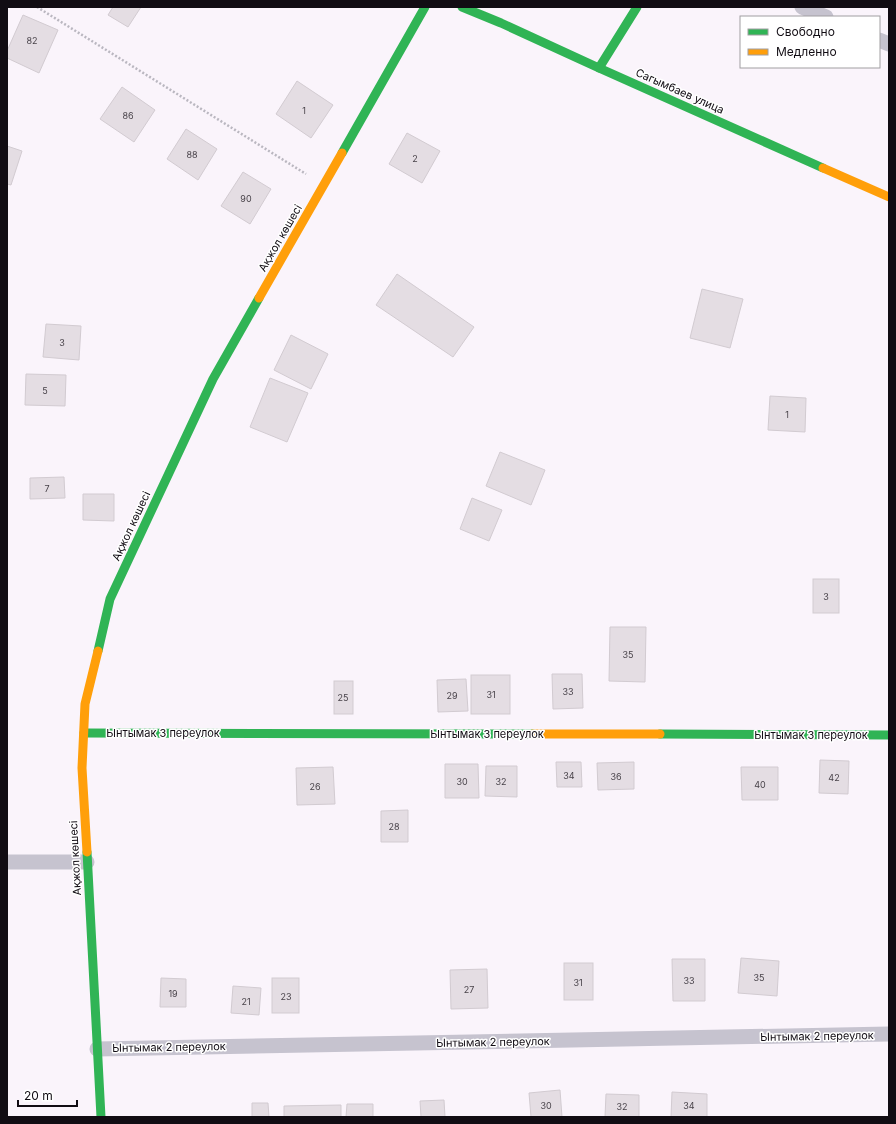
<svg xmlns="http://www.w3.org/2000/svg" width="896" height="1124" font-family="Inter,sans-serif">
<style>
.building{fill:#e4dde3;stroke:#d2cbd1}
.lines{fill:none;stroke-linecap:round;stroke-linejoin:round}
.path{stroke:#bab7c0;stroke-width:2.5;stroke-dasharray:2 2;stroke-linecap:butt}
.street{stroke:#c6c3cf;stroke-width:15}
.fast{stroke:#30b455;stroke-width:9}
.slow{stroke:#ff9f0a;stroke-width:9}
.labels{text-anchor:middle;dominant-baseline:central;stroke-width:3;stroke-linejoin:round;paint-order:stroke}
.number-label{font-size:9px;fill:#484249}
.street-label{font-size:11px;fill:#110c13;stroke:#fff}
</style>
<rect width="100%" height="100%" fill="#faf4fb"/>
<g class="building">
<path d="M113,7H141L128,27L108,15Z"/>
<path d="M23,15L58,30L39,73L7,58V51Z"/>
<path d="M297,81L333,105L311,138L276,114Z"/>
<path d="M122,87L155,110L134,142L100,119Z"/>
<path d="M186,129L217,149L198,180L167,159Z"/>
<path d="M407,133L440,151L422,183L389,164Z"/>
<path d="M7,146L22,151L11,185L7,184Z"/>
<path d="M243,172L271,189L250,224L221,206Z"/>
<path d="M397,274L474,327L453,357L376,305Z"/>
<path d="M702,289L743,299L730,348L690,338Z"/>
<path d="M46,324L81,326L79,360L43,357Z"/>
<path d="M291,335L328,354L311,389L274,370Z"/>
<path d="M26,374L66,375L65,406L25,405Z"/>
<path d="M270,378L308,393L287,442L250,427Z"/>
<path d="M770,396L806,398L805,432L768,430Z"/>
<path d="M500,452L545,470L531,505L486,486Z"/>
<path d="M64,477L65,498L30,499V478Z"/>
<path d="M83,494H114V521L83,520Z"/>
<path d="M472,498L502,510L489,541L460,529Z"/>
<rect x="813" y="579" width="26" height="34"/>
<path d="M610,627H646L645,682L609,681Z"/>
<path d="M552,674H582L583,708L553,709Z"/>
<rect x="471" y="675" width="39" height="39"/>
<path d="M466,679L468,711L438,712L437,680Z"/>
<rect x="334" y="681" width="19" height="33"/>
<path d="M820,760L849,761L848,794L819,793Z"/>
<path d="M556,762H581L582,787H557Z"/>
<path d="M634,762V789L598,790L597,763Z"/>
<path d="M445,764H478L479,798H445Z"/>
<path d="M486,766H517V797L485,796Z"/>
<path d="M333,767L335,804L297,805L296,768Z"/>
<path d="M741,767H778V800H742Z"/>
<path d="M408,810V842H381V811Z"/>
<path d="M741,958L779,961L777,996L738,993Z"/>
<path d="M672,959H705V1001H673Z"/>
<rect x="564" y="963" width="29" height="37"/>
<path d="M487,969L488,1008L451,1009L450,970Z"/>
<path d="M161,978L186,979V1007H160Z"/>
<rect x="272" y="978" width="27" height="35"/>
<path d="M233,986L261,988L259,1015L231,1013Z"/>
<path d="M560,1090L562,1117H531L529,1093Z"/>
<path d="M672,1092L707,1094V1117H671Z"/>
<path d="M606,1094L639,1095V1117H605Z"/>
<path d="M444,1100L445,1117H421L420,1101Z"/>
<path d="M252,1103H268L269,1117H252Z"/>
<path d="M347,1104H373V1117H346Z"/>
<path d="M341,1105V1117H284V1106Z"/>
</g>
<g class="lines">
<path class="path" d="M37,7L306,174"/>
<g class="street">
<path d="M802,7L826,17"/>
<path d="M879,40L889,44"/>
<path d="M7,862H87"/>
<path d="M97,1049L889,1034"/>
</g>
<g class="fast">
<path d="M462,7L501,23L599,68L823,168"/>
<path d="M599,68L637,7"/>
<path d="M342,153L425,7"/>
<path d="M98,651L110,599L213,379L259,298"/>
<path d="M84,733L533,734"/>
<path d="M660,734L889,735"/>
<path d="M87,852L101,1117"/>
</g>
<g class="slow">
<path d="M823,168L889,197"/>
<path d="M259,298L342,153"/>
<path d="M533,734H660"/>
<path d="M87,852L82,768L85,704L98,651"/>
</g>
</g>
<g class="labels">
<g class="number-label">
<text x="32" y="40">82</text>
<text x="304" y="110">1</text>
<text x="128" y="115">86</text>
<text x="192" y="154">88</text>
<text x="415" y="158">2</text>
<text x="246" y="198">90</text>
<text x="62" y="342">3</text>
<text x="45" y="390">5</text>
<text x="787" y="414">1</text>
<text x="47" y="488">7</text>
<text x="826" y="596">3</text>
<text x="628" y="654">35</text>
<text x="568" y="691">33</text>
<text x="491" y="694">31</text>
<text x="452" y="695">29</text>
<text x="343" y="697">25</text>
<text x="569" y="775">34</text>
<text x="616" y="776">36</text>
<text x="834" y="777">42</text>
<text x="462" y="781">30</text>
<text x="501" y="781">32</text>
<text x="760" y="784">40</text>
<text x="315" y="786">26</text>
<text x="394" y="826">28</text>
<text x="759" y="977">35</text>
<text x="689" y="980">33</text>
<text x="578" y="982">31</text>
<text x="469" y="989">27</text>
<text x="173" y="993">19</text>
<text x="286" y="996">23</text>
<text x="246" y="1001">21</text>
<text x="546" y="1105">30</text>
<text x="689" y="1105">34</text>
<text x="622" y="1106">32</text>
</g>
<g class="street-label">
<text transform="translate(680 91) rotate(24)">Сагымбаев улица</text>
<text transform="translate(280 238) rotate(-60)">Ақжол көшесі</text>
<text transform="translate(131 526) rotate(-65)">Ақжол көшесі</text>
<text x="163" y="733">Ынтымак 3 переулок</text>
<text x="487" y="734">Ынтымак 3 переулок</text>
<text x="811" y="735">Ынтымак 3 переулок</text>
<text transform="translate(75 858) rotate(-93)">Ақжол көшесі</text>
<text transform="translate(817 1036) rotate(-1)">Ынтымак 2 переулок</text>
<text transform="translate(493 1042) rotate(-1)">Ынтымак 2 переулок</text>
<text transform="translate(169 1047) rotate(-1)">Ынтымак 2 переулок</text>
</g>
</g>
<rect width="896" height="1124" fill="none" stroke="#110c13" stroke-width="16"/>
<rect x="740" y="16" width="140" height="52" fill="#ffffff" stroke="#a09ea1"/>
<rect x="748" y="29" width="20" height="6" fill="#30b455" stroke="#a09ea1"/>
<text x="776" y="36" font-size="12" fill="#110c13">Свободно</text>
<rect x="748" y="49" width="20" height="6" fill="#ff9f0a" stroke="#a09ea1"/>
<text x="776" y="56" font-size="12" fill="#110c13">Медленно</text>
<path d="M18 1100v6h59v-6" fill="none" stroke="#110c13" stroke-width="2"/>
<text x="24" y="1100" font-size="12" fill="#110c13" stroke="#ffffff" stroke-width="3" paint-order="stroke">20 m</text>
</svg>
